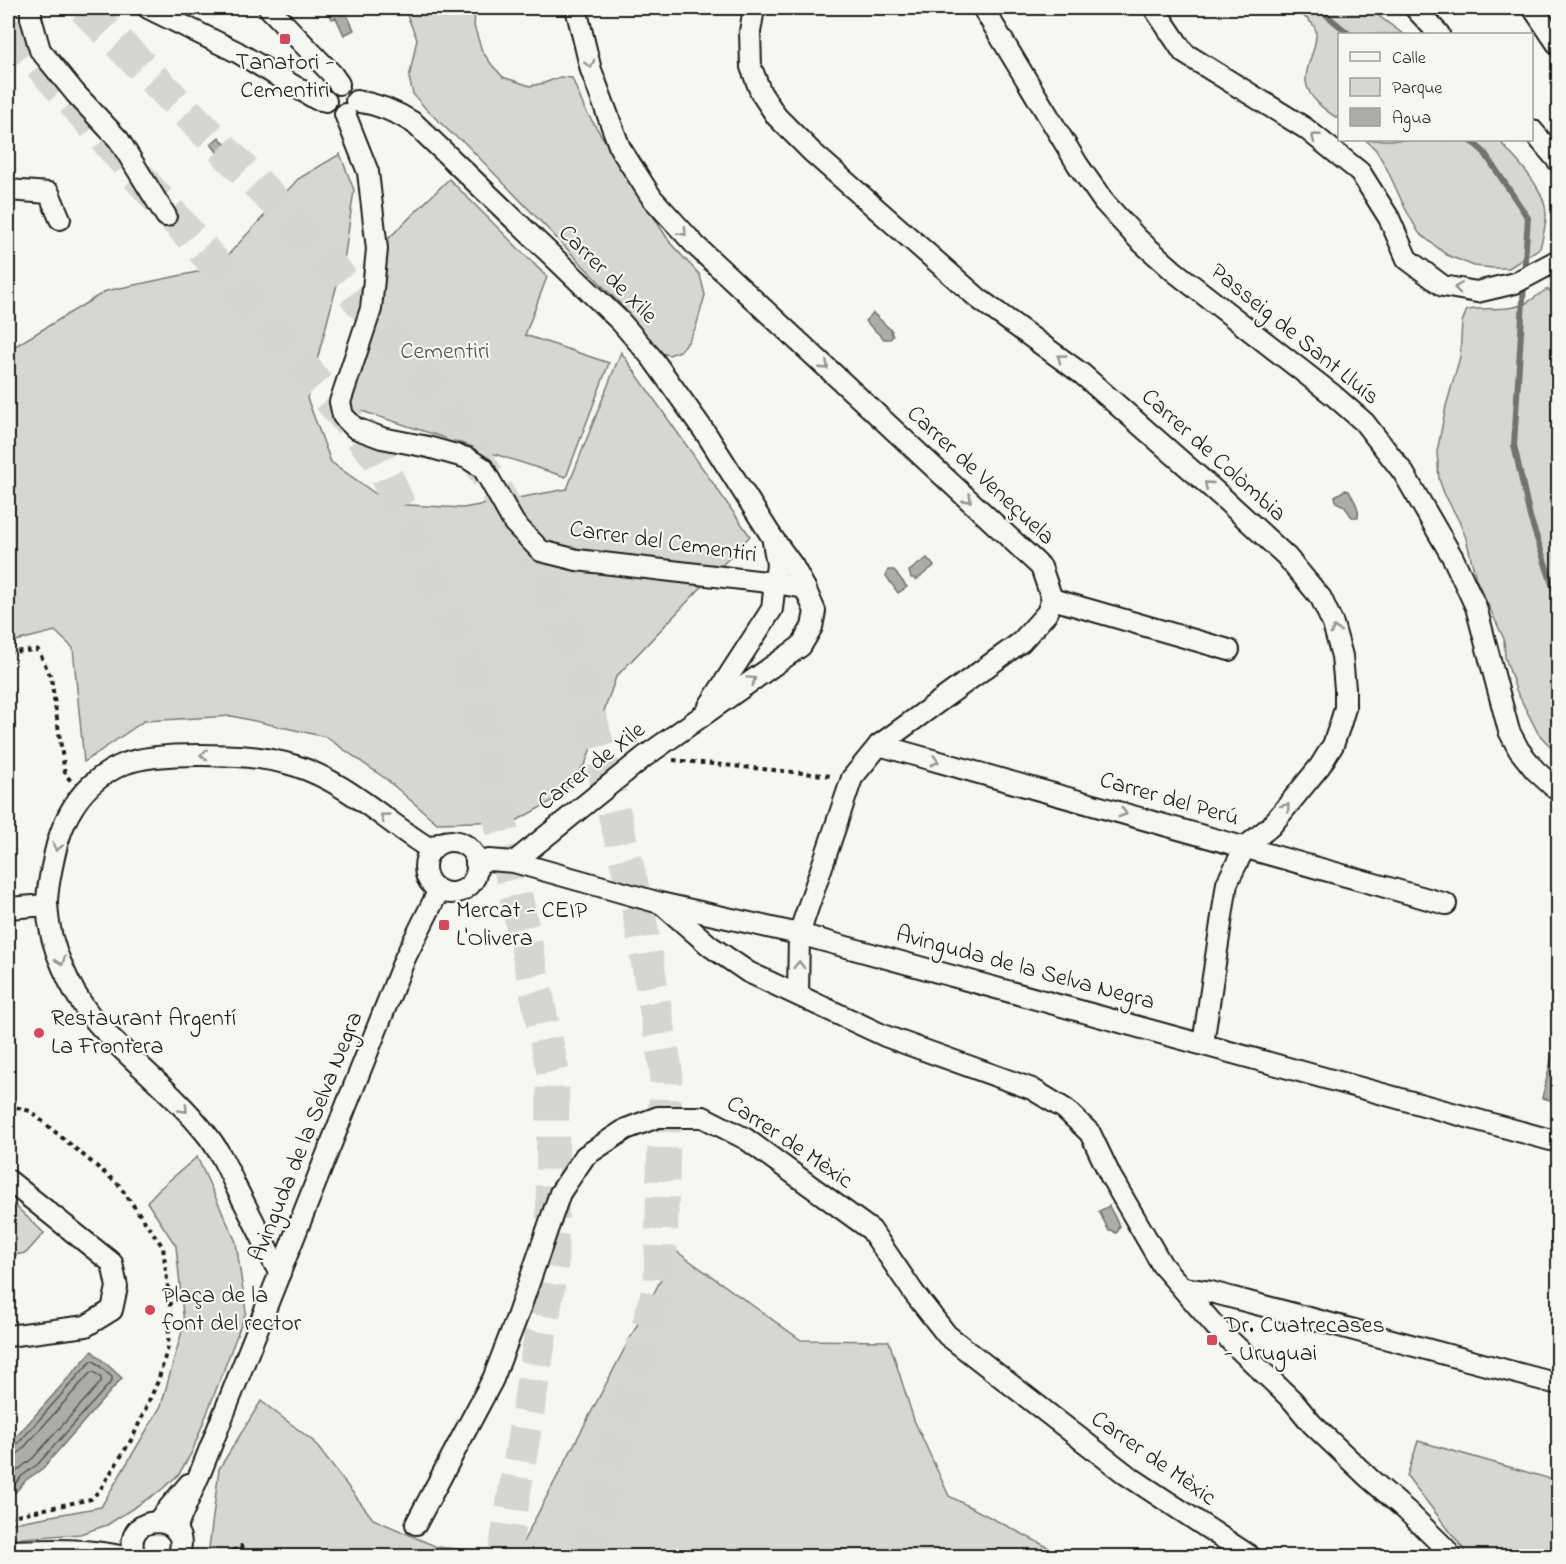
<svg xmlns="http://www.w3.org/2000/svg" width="1566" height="1564" font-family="'Indie Flower',sans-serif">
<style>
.green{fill:#d6d6d2;stroke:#797977;stroke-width:1.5}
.water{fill:#acaca9;stroke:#727271;stroke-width:1.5}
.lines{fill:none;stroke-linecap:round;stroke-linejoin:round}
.shore{stroke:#565654;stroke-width:1.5}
.stream{stroke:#727271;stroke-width:6}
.highway-tunnel{stroke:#d5d5d2;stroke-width:33;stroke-dasharray:33 16;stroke-linecap:butt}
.street-casing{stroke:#1c1c1c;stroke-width:24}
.path{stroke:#1c1c1c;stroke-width:4;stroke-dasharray:4.5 4.5;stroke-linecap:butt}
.street{stroke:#f6f6f2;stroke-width:20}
.oneway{stroke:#949492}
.poi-dot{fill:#d1495b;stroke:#f6f6f2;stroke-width:2}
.labels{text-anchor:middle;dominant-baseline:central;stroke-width:4.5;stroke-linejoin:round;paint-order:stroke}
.poi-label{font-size:24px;fill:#1c1c1c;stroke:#f6f6f2;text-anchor:start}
.street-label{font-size:24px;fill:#1c1c1c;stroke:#f6f6f2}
.park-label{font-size:24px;fill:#545453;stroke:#f6f6f2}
</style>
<rect width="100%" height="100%" fill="#f6f6f2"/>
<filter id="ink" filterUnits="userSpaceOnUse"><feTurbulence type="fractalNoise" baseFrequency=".0167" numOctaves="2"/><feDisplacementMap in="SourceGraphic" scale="12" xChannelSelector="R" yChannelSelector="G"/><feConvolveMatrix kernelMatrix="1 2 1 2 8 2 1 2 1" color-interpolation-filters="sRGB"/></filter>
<g filter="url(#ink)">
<g class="green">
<path d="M404,8H483L475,14L474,26L482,51L492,65L503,77L530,86L544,83L560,77L572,78L585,110L671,244L700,275L705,295L696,327L688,342L680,351L669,355L657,352L624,308L464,142L452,134L426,109L413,94L409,78L417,39Z"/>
<path d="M1290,8H1368L1403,34H1340L1339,119C1327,112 1308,98 1306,82C1305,72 1310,60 1313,51C1315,44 1318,34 1315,28C1311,19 1298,13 1290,8Z"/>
<path d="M1366,140H1499C1515,160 1546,187 1546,215C1546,226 1543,237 1540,248L1509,268H1493L1474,266L1447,255L1419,233L1405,208L1386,167L1376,150Z"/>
<path d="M340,154L354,190L345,254L307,398L331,462L390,504L463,508L567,489L621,352L750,536L616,677L586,762L561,796L516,821L437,823L386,779L326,737L232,716L144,721L84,762L73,648L55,631L8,643V349L17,345L106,291L216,268L298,179Z"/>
<path d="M449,179L547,277L525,335L609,363L566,477L343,405L383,244Z"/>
<path d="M1547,289L1558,297V326L1552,384L1553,402L1552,416L1558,452V753L1546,742L1538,733L1516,690L1505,657L1504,639L1476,579L1466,538L1459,521L1444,493L1439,479L1437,452L1446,406L1460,357L1462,322L1467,310C1486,307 1508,312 1526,303C1533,299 1540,294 1547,289Z"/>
<path d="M197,1157L236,1242L246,1312L192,1452L179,1474L160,1491L107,1525L80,1534L8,1539V1524L101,1507L161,1406L184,1324L176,1246L147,1202L158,1190Z"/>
<path d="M8,1199L44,1233L26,1253L8,1256Z"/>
<path d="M676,1251L801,1340L889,1341L914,1420L949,1496L1055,1551L1070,1556H208L219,1469L261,1401L313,1441L373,1519L437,1547L516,1555Z"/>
<path d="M1418,1441L1558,1481V1556H1469L1407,1476Z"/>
</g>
<g class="water">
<path d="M344,8L354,30L344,35L336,18L332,19L330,15Z"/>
<path d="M219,137L236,156L232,160L234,163L232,166H228L211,144Z"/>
<path d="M873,313L892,331L891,332L893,336L890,339H884L865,321Z"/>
<path d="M1345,490L1349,491C1353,499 1360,508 1358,517H1352L1344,506L1336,502L1335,496Z"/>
<path d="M927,558L934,566L916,580L914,578H911L909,571Z"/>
<path d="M888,570H894L907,587L898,593L886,576Z"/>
<path d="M1558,1032V1102L1542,1098Z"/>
<path d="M1109,1206L1120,1227L1118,1228V1231L1116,1233L1114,1232L1112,1230L1109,1231L1099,1211Z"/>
<path d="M92,1351L122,1378L42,1469L26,1480L8,1501V1446Z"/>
</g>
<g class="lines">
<g class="shore">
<path d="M8,1449L15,1447L91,1361H94L112,1377V1381L38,1464L22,1476L8,1492"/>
<path d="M8,1457L14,1456L20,1452L91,1372H94L101,1378V1382L33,1458L18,1470L8,1481"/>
</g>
<g class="stream">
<path d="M1318,8L1349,34"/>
<path d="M1470,140L1484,152L1528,218L1524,274"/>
<path d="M1524,284L1514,445L1530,517L1552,584L1558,594"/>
</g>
<g class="highway-tunnel">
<path d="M84,8L290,217L444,402L542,569L577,663L639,913L666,1070L660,1282L586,1556"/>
<path d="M8,28L253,307L378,457L472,671L503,835L553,1072L552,1265L504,1556"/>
</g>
<defs>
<g id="street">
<path d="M31,8V18L40,50L76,94L119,140L166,216"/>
<path d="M148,8L237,52L316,99L326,101"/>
<path d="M269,8L332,74L339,84"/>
<path d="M576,8L591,70L620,148L652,198L696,246L1041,567L1052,599L1047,613L1021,642L879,745L852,778L799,934L798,995"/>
<path d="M754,8L750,32L751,67L761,93L777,117L812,152L979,299L1082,374L1222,497L1286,556L1321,598L1333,624L1342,656L1345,689V708L1340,725L1333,745L1320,766L1271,826L1245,847L1227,883L1203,1044"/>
<path d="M983,8L1078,165L1104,202L1138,239L1175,272L1333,395L1364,422L1403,472L1453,558L1476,607L1509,731L1519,750L1535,770L1558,791"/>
<path d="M1154,8L1184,53L1305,128L1360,172L1389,218L1407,259L1443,286L1477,292L1515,283L1558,260"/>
<path d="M1415,8L1439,34"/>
<path d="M1533,8L1558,45"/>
<path d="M356,101C378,104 395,111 414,123L620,321L652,358L707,435L772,537L793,566L805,588L815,611L812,627L801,646L644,757L514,862"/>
<path d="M345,114L368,172L377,249L371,309L340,402L343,416L355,428L382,438L428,447L467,458L483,468L514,523L541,551L577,560L775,583L805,588"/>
<path d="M1532,130L1558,161"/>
<path d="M8,190L49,193L60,219"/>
<path d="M1052,599L1229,650"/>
<path d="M709,706L772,609L777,564L773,542"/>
<path d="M879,745L1446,904"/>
<circle cx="451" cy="867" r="26"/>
<path d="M476,863L489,860L514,862L660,903L799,934L1558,1142"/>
<path d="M663,905L710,946L748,972L885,1036L1032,1089L1065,1109L1090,1133L1111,1177L1162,1265L1215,1326L1293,1401L1312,1424L1370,1479L1406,1510L1444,1547L1451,1556"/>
<path d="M8,908L47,905"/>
<path d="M8,1180L112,1263L117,1287L112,1310L86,1326L8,1336"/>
<path d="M280,1273L274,1263C262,1237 249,1212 236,1187C227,1167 218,1147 203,1130C179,1100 148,1074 120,1047C110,1037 100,1027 91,1016C79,1001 70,985 63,968C54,949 48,925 47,904C47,890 50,876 53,862C61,818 81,782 124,764C144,756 178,755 199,755C232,755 264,756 296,766C347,782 387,823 432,850"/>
<path d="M1183,1288L1211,1292L1558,1384"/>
<path d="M157,1522L189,1484"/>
<path d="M416,1524L493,1379L517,1317L560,1193L585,1156L626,1129L658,1117H703L746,1139L871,1230L914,1293L947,1335L1127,1475L1250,1556"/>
<path d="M175,1530L201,1471L405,958L439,890"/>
<path d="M8,1551C46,1550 82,1548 120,1556"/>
<path d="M135,1556C118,1510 196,1512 178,1556"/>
</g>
</defs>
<use href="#street" class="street-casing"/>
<g class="path">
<path d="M8,652L38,650L51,677L65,774L71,781"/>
<path d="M673,760L833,776"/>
<path d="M8,1105L30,1111L118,1184L163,1247L170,1304L168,1347L158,1381L133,1437L100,1490L91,1499L8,1517"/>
<path d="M225,1556L241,1546L244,1556"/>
</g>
<use href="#street" class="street"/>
</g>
<defs><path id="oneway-chevron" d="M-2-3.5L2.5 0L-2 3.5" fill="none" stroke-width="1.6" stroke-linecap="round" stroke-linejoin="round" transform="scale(1.5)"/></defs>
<g class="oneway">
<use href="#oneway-chevron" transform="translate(590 64) rotate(74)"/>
<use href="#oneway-chevron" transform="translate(1315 137) rotate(-141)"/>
<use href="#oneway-chevron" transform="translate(683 232) rotate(47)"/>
<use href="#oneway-chevron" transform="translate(1458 288) rotate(-171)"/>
<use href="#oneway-chevron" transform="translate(1061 358) rotate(-144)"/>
<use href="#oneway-chevron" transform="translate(825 366) rotate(43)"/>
<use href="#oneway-chevron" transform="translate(1208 485) rotate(-139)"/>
<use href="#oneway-chevron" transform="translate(968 499) rotate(43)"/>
<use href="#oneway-chevron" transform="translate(1335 630) rotate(-107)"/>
<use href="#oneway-chevron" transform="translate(752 680) rotate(-35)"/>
<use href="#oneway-chevron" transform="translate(204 755) rotate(179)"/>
<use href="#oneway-chevron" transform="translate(935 761) rotate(16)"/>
<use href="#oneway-chevron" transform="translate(1286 807) rotate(-52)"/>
<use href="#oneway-chevron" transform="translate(1123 813) rotate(16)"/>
<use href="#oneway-chevron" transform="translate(384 817) rotate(-144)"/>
<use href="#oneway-chevron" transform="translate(57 847) rotate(106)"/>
<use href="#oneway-chevron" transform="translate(61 961) rotate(70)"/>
<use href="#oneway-chevron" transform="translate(799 965) rotate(-89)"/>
<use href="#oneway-chevron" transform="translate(184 1109) rotate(46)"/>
</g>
</g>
<g class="poi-dot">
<rect x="279" y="33" width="12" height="12" rx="3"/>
<rect x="438" y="919" width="12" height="12" rx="3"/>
<circle cx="39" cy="1033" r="6"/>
<circle cx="150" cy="1310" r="6"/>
<rect x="1206" y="1334" width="12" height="12" rx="3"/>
</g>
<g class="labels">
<g class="poi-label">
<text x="285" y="63" text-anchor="middle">Tanatori -<tspan x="285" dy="28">Cementiri</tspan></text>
<text x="456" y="911">Mercat - CEIP<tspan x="456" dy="28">L'Olivera</tspan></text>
<text x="51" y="1019">Restaurant Argentí<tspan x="51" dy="28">La Frontera</tspan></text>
<text x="162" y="1296">Plaça de la<tspan x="162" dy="28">font del rector</tspan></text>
<text x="1224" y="1326">Dr. Cuatrecases<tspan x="1224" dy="28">- Uruguai</tspan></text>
</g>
<g class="street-label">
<text transform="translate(607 275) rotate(45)">Carrer de Xile</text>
<text transform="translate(1294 335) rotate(39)">Passeig de Sant Lluís</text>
<text transform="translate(1213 456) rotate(42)">Carrer de Colòmbia</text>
<text transform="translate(980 476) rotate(43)">Carrer de Veneçuela</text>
<text transform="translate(663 543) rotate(8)">Carrer del Cementiri</text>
<text transform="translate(592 767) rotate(-38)">Carrer de Xile</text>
<text transform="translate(1169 800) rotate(16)">Carrer del Perú</text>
<text transform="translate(1025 969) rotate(15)">Avinguda de la Selva Negra</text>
<text transform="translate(307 1137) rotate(-68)">Avinguda de la Selva Negra</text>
<text transform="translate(789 1143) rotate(34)">Carrer de Mèxic</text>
<text transform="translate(1153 1459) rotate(35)">Carrer de Mèxic</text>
</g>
<g class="park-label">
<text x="445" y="352">Cementiri</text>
</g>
</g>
<rect width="1566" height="1564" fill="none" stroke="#f6f6f2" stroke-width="30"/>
<rect x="15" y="15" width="1536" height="1534" fill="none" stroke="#1c1c1c" stroke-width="2" filter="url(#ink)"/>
<rect x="1338" y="33" width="195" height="108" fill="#f6f6f2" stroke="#9f9f9c" stroke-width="1.5"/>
<rect x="1350" y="52" width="30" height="9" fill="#f6f6f2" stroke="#9f9f9c" stroke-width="1.5"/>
<text x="1392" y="63" font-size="18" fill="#1c1c1c">Calle</text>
<rect x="1350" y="78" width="30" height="18" fill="#d6d6d2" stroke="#9f9f9c" stroke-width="1.5"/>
<text x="1392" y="93" font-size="18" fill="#1c1c1c">Parque</text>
<rect x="1350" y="108" width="30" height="18" fill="#acaca9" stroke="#9f9f9c" stroke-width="1.5"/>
<text x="1392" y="123" font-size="18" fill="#1c1c1c">Agua</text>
</svg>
